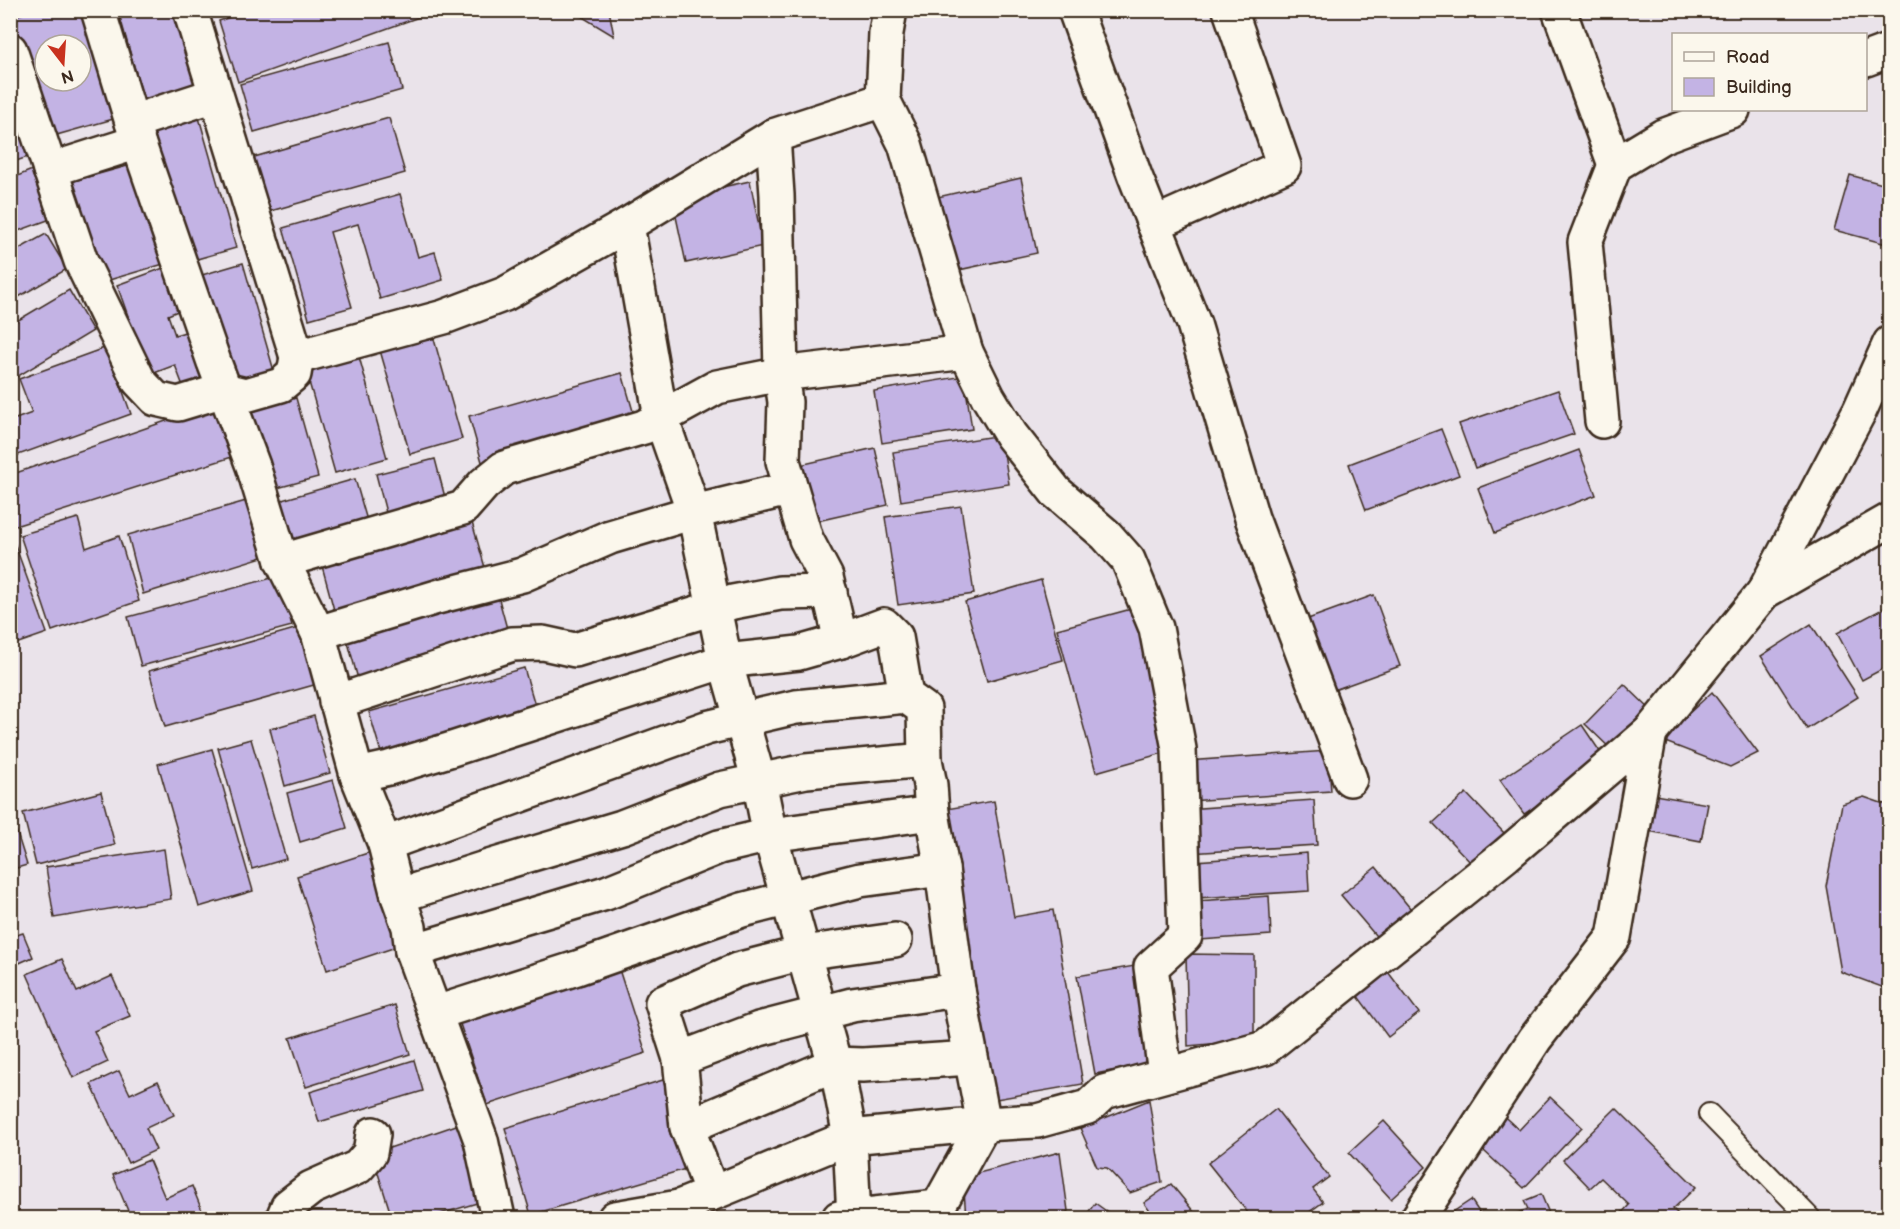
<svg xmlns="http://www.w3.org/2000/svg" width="1900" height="1229" font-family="'Balsamiq Sans',sans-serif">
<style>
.building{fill:#c3b3e4;stroke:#3b2a1e;stroke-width:1.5;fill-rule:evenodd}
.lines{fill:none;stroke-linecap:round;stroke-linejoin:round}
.lane-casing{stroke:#3b2a1e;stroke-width:24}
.street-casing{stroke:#3b2a1e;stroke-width:38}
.lane{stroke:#fbf7ec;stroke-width:20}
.street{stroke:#fbf7ec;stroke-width:33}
</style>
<rect width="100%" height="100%" fill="#eae3ea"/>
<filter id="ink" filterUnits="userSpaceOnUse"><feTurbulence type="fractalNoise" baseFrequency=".0167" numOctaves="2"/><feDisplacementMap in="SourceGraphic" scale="12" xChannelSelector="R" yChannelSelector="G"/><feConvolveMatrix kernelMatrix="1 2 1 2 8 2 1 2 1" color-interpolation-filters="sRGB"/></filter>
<g filter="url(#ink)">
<g class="building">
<path d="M34,10H94L124,116L46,138L11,17ZM45,45H81V81H45Z"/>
<path d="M118,10H175L198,90L145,105Z"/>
<path d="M249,10H417L419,17L238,82L219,21Z"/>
<path d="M571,10H609L614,36Z"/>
<path d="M389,42L402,90L254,132L240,84Z"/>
<path d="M10,108H13L31,156L10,163Z"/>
<path d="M198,114L236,248L183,263L145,129Z"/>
<path d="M389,118L405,173L260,214L244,160Z"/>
<path d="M138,163L167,263L99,283L70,182Z"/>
<path d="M37,168L56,217L10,234V179Z"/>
<path d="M1850,175L1890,186V245L1834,230Z"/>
<path d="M1021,178L1037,253L945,273L929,199Z"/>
<path d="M750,181L763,246L686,263L672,198Z"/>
<path d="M400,194L418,257L435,252L443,280L380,299L358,224L330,232L352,307L309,319L283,228Z"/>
<path d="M46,234L67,269L10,302V254Z"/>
<path d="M243,263L274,371L226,385L195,277Z"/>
<path d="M169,266L185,308L168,315L175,335L192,330L209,376L183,386L175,365L149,375L117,285Z"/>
<path d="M69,290L93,331L10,381V325Z"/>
<path d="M430,325L462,439L410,454L377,340Z"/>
<path d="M107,347L131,414L10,458V421L32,413L19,379Z"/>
<path d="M358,353L387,458L335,473L305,368Z"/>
<path d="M622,373L637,425L484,469L469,416Z"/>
<path d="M964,376L972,429L882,443L874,391Z"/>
<path d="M1558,390L1574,434L1475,468L1459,424Z"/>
<path d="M296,398L318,477L266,491L244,413Z"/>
<path d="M218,403L235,456L15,526L10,506V475Z"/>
<path d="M1441,429L1459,475L1366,510L1349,464Z"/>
<path d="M1001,435L1009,484L901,501L893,452Z"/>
<path d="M875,448L888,505L804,524L791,467Z"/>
<path d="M1890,449V469L1881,454Z"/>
<path d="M1579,450L1596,495L1495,533L1478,488Z"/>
<path d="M435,459L448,509L389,524L376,474Z"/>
<path d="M355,479L368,524L281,550L268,504Z"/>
<path d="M260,497L275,553L143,594L128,535Z"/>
<path d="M961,506L974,594L898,605L885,517Z"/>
<path d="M469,512L488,578L337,621L319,555Z"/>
<path d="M78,518L86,548L119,536L139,601L52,631L20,535Z"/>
<path d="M10,531L47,633L10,646Z"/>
<path d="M279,576L292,626L141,666L128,617Z"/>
<path d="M1041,580L1063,660L987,681L965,602Z"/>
<path d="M497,592L509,636L358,679L346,635Z"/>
<path d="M1374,595L1400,666L1323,694L1297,623Z"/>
<path d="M1890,605V665L1862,680L1837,633Z"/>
<path d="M1135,608L1174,750L1096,772L1057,629Z"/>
<path d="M1811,624L1858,697L1807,729L1761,656Z"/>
<path d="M305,626L321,683L165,727L149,671Z"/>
<path d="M524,668L537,712L382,756L369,712Z"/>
<path d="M1624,684L1655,714L1616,754L1585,724Z"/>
<path d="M1712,692L1758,753L1730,767L1660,740Z"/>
<path d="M314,716L330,773L285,786L270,729Z"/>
<path d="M1582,725L1605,759L1524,814L1500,780Z"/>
<path d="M251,739L286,859L252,869L218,748Z"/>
<path d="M212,749L253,891L199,907L158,764Z"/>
<path d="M1328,751L1331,791L1189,801L1186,761Z"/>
<path d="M333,780L347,828L300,842L287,793Z"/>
<path d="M101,792L115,845L36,865L23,813Z"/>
<path d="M1466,793L1505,834L1472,864L1433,823Z"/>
<path d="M1643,793L1708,804L1701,841L1637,829Z"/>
<path d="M1864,797L1890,806V990L1841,972L1826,886L1842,804Z"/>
<path d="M1314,800L1317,845L1189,853L1186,809Z"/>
<path d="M994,801L1014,917L1053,910L1083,1084L985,1101L934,811Z"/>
<path d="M11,814L27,865L10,870V815Z"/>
<path d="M164,849L171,899L54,918L46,867Z"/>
<path d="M374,851L405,944L327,970L297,876Z"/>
<path d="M1307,853L1309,891L1197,898L1195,861Z"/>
<path d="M1376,867L1415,914L1381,942L1341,895Z"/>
<path d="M1269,896L1271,935L1200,940L1197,901Z"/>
<path d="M23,933L33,957L10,967V937Z"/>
<path d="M1186,954L1254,955V1040L1188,1046Z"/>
<path d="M615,957L646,1053L487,1105L455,1009Z"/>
<path d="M62,959L77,992L112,976L130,1016L94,1031L108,1062L73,1078L27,974Z"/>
<path d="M1382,964L1419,1013L1388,1037L1351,987Z"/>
<path d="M1140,965L1158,1062L1095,1074L1077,976Z"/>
<path d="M10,975L18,992L10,995Z"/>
<path d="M395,1005L410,1054L306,1087L290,1038Z"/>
<path d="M414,1060L423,1091L319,1122L310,1092Z"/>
<path d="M119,1071L130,1094L158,1081L174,1115L146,1128L156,1150L128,1163L91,1084Z"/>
<path d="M663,1080L689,1168L531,1215L505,1128Z"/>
<path d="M1550,1097L1582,1127L1524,1188L1471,1139L1497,1110L1519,1130Z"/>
<path d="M1149,1100L1162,1182L1130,1193L1107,1168L1097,1167L1080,1128Z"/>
<path d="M1616,1108L1696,1187L1673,1209L1682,1218H1621L1619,1216L1629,1205L1601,1178L1590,1188L1563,1160Z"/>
<path d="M1276,1109L1329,1177L1313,1189L1323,1202L1301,1218H1288L1284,1214L1278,1218H1252L1208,1163Z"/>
<path d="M468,1121L487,1200L427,1218H392L372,1154Z"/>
<path d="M1384,1121L1426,1167L1391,1199L1349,1153Z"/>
<path d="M1060,1152L1068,1211L1060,1218H966L963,1177Z"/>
<path d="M149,1160L165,1198L192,1186L205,1218H131L113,1175Z"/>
<path d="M1171,1184L1199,1218H1141L1149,1210L1144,1203Z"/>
<path d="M1541,1194L1551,1218H1505L1528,1209L1524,1201Z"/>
<path d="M1471,1200L1483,1218H1444Z"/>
<path d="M1095,1203L1116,1218H1084Z"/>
</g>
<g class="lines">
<defs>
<path id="lane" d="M1709,1114L1810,1218"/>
<g id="street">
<path d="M98,10L138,142L214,362L253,466L282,561L318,633L357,775L385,844L398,896L409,927L412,951L481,1140L498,1218"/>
<path d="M190,10L297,357L444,317L505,294L627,225"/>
<path d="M1075,10L1135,176L1194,324L1252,518L1350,779"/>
<path d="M1559,10L1615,165"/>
<path d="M10,50L81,261L139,381L156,399L178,404L224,390L246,395L281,385L294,374L297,357"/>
<path d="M1866,59L1890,50"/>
<path d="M883,100L886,33L890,10"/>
<path d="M132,122L215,95"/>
<path d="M50,170L138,142"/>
<path d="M1154,224L1284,166L1230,10"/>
<path d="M1602,421L1585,242L1615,165L1663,136L1733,110"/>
<path d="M282,561L463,508L484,484L504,468L644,427L717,387L781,374L966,352"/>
<path d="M1764,592L1860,410L1890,343"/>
<path d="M318,633L437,597L522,575L610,537L694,512L776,492L791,491"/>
<path d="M336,702L512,644L543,643L575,650L733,602L780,593L830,592"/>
<path d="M1650,732L1764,592L1890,520"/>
<path d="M357,775L389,768L449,750L725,661L799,653L841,641"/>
<path d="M385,844L706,728L796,707L906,696"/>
<path d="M398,896L482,869L622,827L720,789L806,771L925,760"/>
<path d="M412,951L606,893L719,847L770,835L932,813"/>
<path d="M436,1013L577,968L742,910L860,880L942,869"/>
<path d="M680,1059L759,1029L852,1005L958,990"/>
<path d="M687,1127L835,1064L863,1065L971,1058"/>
<path d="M712,1193L687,1127L680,1059L662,1003L737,970L803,953L895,940"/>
<path d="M679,1207L850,1137L984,1124L958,990L942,869L932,813L930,785L925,760L924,709L906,696L896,637L884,625L841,641L826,577L806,539L783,461L785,402L781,374L777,195L773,136"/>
<path d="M283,1218L288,1206L311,1188L358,1167L370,1153L373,1134"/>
<path d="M615,1218L679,1207L689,1218"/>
<path d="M839,1218L938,1207L984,1124L1037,1121L1088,1107L1104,1092L1265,1048L1506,855L1650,732L1614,937L1535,1039L1418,1218"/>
<path d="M854,1218L850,1137L839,1079L770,835L759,781L725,661L694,512L661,418L627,225L773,136L883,100L905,144L966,352L988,397L1011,435L1056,492L1106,535L1128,560L1156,628L1179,749L1185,936L1151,967L1165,1074"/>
</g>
</defs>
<use href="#lane" class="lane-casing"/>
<use href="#street" class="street-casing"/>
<use href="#lane" class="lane"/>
<use href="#street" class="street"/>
</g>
</g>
<rect width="1900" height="1229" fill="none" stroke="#fbf7ec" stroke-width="36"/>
<rect x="18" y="18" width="1864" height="1193" fill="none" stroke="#3b2a1e" stroke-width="2" filter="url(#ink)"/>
<rect x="1672" y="33" width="195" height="78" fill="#fbf7ec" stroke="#aea59a" stroke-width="1.5"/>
<rect x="1684" y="52" width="30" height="9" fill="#fbf7ec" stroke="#aea59a" stroke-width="1.5"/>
<text x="1726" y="63" font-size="18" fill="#3b2a1e">Road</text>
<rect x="1684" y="78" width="30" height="18" fill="#c3b3e4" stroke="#aea59a" stroke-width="1.5"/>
<text x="1726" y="93" font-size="18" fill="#3b2a1e">Building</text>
<g transform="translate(63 63) rotate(163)"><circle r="28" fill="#fbf7ec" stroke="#aea59a" stroke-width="1.5"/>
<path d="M0-4.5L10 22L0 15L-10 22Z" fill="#c8321e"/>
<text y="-9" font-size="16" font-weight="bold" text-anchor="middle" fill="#3b2a1e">N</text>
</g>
</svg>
